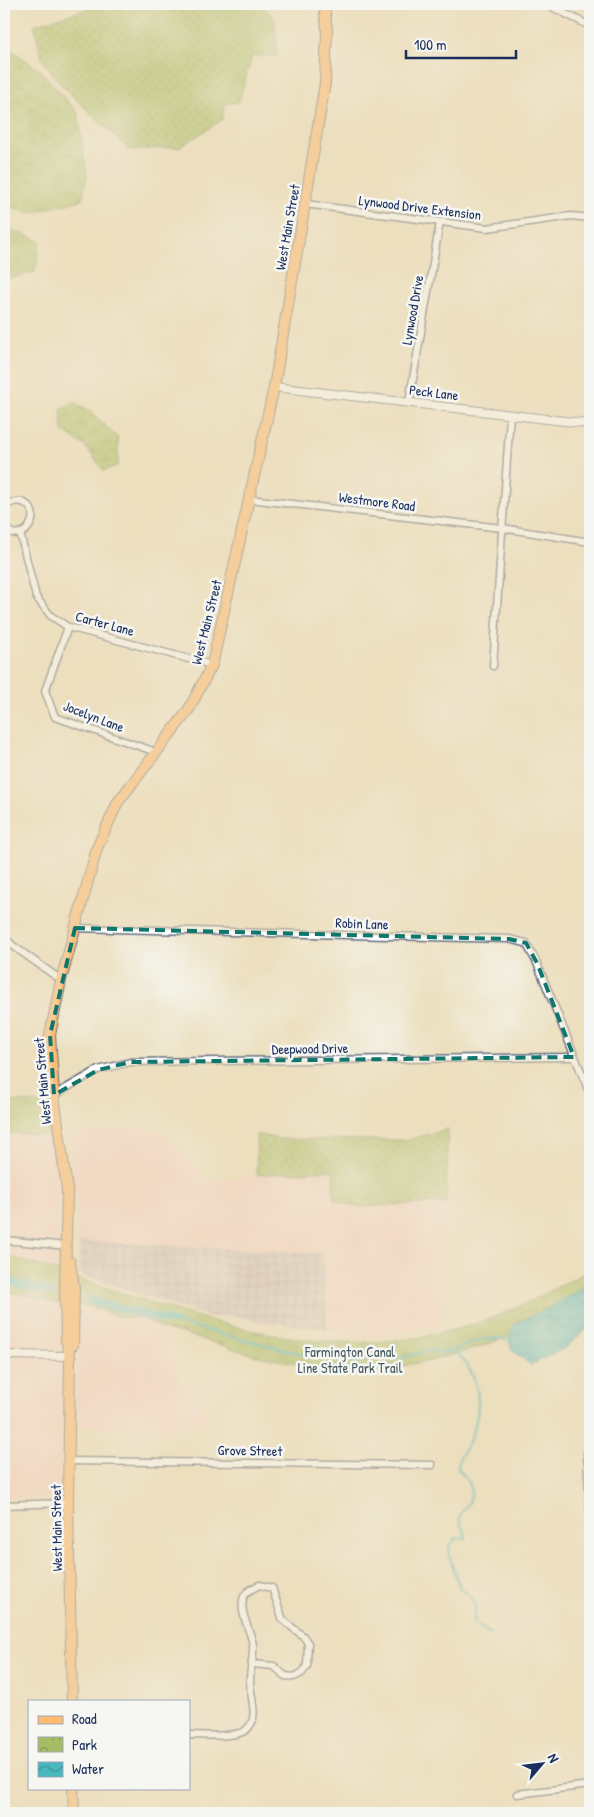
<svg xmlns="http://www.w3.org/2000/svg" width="594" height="1817" font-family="'Patrick Hand',sans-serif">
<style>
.built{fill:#f7d1c8}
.industrial{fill:url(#industrial-grid)}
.grass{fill:url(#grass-dots);stroke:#607660}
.wetland{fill:url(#wetland-marsh);stroke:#607660}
.park{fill:url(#park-crowns);stroke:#607660}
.water{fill:url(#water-waves);stroke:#32738e}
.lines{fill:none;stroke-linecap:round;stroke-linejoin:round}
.stream{stroke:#48b7be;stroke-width:2.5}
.canal{stroke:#48b7be;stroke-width:8}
.minor-casing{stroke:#646d7f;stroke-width:9}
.tertiary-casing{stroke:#646d7f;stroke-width:10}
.primary-casing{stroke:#646d7f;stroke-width:12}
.minor{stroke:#fff;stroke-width:6}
.tertiary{stroke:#fff;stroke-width:8}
.primary{stroke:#febb71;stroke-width:10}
.marked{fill:none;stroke:#0f766e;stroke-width:4;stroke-dasharray:10 6;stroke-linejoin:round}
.labels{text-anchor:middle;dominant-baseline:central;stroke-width:5;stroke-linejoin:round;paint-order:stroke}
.street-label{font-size:14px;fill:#1b2f5e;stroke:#f6f6f2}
.park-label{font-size:14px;fill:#455a60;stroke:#f6f6f2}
</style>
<defs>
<pattern id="industrial-grid" width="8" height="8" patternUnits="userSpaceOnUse" patternTransform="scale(1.25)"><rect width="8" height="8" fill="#d2bfc0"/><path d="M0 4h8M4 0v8" fill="none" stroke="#b4a4a7"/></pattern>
<pattern id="grass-dots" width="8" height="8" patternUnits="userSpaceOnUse" patternTransform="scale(1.25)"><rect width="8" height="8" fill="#a6bd63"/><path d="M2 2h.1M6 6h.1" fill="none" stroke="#869a55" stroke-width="1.8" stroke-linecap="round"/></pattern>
<pattern id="wetland-marsh" width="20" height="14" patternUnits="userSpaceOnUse" patternTransform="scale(1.25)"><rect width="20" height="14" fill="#a6bd63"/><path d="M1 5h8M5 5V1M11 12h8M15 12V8" fill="none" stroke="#869a55"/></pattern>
<pattern id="park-crowns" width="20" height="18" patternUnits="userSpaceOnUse" patternTransform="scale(1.25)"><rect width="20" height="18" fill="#a6bd63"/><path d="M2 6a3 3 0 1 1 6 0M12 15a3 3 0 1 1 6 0" fill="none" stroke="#869a55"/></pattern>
<pattern id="water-waves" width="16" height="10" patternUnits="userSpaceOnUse" patternTransform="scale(1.25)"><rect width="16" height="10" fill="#48b7be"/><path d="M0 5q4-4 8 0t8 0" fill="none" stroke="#3b959e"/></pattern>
</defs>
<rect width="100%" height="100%" fill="#f6f6f2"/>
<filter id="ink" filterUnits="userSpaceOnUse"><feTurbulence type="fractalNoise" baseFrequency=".02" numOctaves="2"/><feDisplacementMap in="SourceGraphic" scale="10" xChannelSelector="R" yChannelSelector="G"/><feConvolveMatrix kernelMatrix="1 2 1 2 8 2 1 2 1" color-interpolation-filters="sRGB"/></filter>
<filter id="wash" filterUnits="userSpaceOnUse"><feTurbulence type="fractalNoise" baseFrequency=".0096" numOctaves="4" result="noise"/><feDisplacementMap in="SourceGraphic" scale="20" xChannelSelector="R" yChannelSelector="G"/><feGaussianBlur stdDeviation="1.12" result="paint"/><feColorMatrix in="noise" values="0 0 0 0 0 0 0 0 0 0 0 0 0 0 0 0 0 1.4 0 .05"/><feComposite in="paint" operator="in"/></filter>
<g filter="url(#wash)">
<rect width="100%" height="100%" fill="#ecdfbd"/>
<g class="built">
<path d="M143,1128L164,1133L208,1182L257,1175L256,1134L279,1139L407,1140L448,1129L442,1324L382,1334L352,1335L327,1329L322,1253L79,1241L68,1135Z"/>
<path d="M4,1133L52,1135L57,1182L59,1272L4,1255Z"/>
<path d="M4,1290L59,1304L60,1310L83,1309L149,1318L171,1339L176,1378L189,1386L195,1397L194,1405L205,1412L209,1419L174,1428L60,1426V1497L4,1498V1469H10V1427H4Z"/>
</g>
<path class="industrial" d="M79,1241L322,1253L327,1329L256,1321L228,1315L213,1318L79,1274Z"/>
<g class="grass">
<path d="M103,4H262L275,20L277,56H252L239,102L225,104L222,120L180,147L129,150L62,86L42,59L34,25Z"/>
<path d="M448,1129L446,1203L357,1207L334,1200L333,1170L257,1175L256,1134L279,1139L407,1140Z"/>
</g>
<g class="wetland">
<path d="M4,45L40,70L78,113L87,176L82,200L32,213L4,206Z"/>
<path d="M4,226L40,241L35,272L4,280Z"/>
<path d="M73,402L91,411L118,438V465L104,471L85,446L63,432L61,409Z"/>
</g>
<g class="park">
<path d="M4,1101L46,1103L51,1135L4,1133Z"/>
<path d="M4,1255L59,1272V1304L4,1290Z"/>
<path d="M590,1270V1297L523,1331L477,1348L430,1361L348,1375L333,1370L257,1356L178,1332L162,1329L141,1318L122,1317L76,1303V1278C213,1322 333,1370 477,1323C517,1310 553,1289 590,1270Z"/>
</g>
<path class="water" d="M590,1284V1326L567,1347L531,1365L511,1350L509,1340L514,1324L546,1309Z"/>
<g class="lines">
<g class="stream">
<path d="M174,1322L298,1353L355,1362L389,1357L398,1359L432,1350L440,1353L454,1350L478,1340L496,1338L509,1340"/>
<path d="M455,1351C480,1375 484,1404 471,1437C467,1449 458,1454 458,1469C467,1478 476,1491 468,1504C465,1509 460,1511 460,1517C459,1524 464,1530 466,1536L465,1539L456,1538L449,1547V1556L460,1588L469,1595L475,1606L474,1623L492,1635"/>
</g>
<g class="canal">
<path d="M4,1280L49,1292"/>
<path d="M87,1300L174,1322"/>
</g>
</g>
</g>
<g filter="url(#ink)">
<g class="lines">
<defs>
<g id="minor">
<path d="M546,4L590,26"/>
<path d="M305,204L487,228L571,216L590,218"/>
<path d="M409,402L440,222"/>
<path d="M249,499L502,528L590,542"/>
<path d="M4,508C9,503 14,500 22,502C46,510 24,549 4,527"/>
<path d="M20,533L36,597L51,616L68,627L212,665"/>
<path d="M68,627L45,691L55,717L156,752"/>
<path d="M493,666L510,415"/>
<path d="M75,928L509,939L526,943L537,963L590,1094"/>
<path d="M4,936L12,945L61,980"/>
<path d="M54,1095L98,1070L131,1062L574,1057"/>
<path d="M4,1240L67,1246"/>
<path d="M590,1445L587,1454L590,1514"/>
<path d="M69,1461L432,1465"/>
<path d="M4,1505L68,1503"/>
<path d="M189,1735C202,1735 236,1738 246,1730C261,1718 249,1696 250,1679C250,1668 254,1657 253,1645C251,1631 240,1615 243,1600C244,1592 252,1589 259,1585L272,1588L283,1620L303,1636L308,1643L307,1666L302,1673L294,1677L285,1676L274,1666L252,1664"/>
<path d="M517,1794L590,1785"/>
</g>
<g id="tertiary">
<path d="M274,387L590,424"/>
<path d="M4,1355L70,1356"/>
</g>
<g id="primary">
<path d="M70,1262L74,1287L73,1345"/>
<path d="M72,1701L68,1503L70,1356L66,1340L65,1287L67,1189L54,1095L50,1035L61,980L97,848L118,802L188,711L212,665L274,387L303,216L325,83L327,30L324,4"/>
<path d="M73,1788L74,1813"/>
</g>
</defs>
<use href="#minor" class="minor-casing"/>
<use href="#tertiary" class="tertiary-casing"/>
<use href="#primary" class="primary-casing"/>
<use href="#minor" class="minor"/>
<use href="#tertiary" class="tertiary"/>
<use href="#primary" class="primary"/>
</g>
</g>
<path d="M0 0H594V1817H0ZM75,928L509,939L526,943L537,963L574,1057L131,1062L98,1070L54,1095L50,1035Z" fill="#ecdfbd" fill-opacity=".55" fill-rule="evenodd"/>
<path class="marked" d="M75,928L509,939L526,943L537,963L574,1057L131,1062L98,1070L54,1095L50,1035Z"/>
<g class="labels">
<g class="street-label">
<text transform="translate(420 207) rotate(7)">Lynwood Drive Extension</text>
<text transform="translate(287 227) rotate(-80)">West Main Street</text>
<text transform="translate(412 310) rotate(-80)">Lynwood Drive</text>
<text transform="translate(434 392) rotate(7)">Peck Lane</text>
<text transform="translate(377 501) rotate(7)">Westmore Road</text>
<text transform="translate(206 622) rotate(-76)">West Main Street</text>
<text transform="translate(105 623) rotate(15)">Carter Lane</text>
<text transform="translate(94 716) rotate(21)">Jocelyn Lane</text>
<text transform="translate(362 923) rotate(2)">Robin Lane</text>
<text transform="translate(310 1048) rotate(-1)">Deepwood Drive</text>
<text transform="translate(42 1081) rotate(-95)">West Main Street</text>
<text transform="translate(250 1450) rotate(1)">Grove Street</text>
<text transform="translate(56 1528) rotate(-91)">West Main Street</text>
</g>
<g class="park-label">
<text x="350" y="1351">Farmington Canal<tspan x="350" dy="16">Line State Park Trail</tspan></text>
</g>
</g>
<rect width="594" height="1817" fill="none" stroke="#f6f6f2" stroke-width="20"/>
<rect x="28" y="1700" width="162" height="90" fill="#f6f6f2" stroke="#9ea6b7"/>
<rect x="38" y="1716" width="25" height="8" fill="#febb71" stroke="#9ea6b7"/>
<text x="72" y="1724" font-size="15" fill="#1b2f5e">Road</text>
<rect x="38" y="1737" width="25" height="15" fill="url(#park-crowns)" stroke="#9ea6b7"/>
<text x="72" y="1750" font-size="15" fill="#1b2f5e">Park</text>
<rect x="38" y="1762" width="25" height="15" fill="url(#water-waves)" stroke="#9ea6b7"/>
<text x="72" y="1774" font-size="15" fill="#1b2f5e">Water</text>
<g transform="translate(542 1764) rotate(62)" stroke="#f6f6f2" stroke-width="4" paint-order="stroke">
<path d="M0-4L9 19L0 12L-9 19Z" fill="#1b2f5e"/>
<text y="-8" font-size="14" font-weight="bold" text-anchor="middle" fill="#1b2f5e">N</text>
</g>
<path d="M406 50v8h110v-8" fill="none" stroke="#1b2f5e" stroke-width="2.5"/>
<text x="414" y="50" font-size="15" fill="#1b2f5e" stroke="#f6f6f2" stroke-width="4" paint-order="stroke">100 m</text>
</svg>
